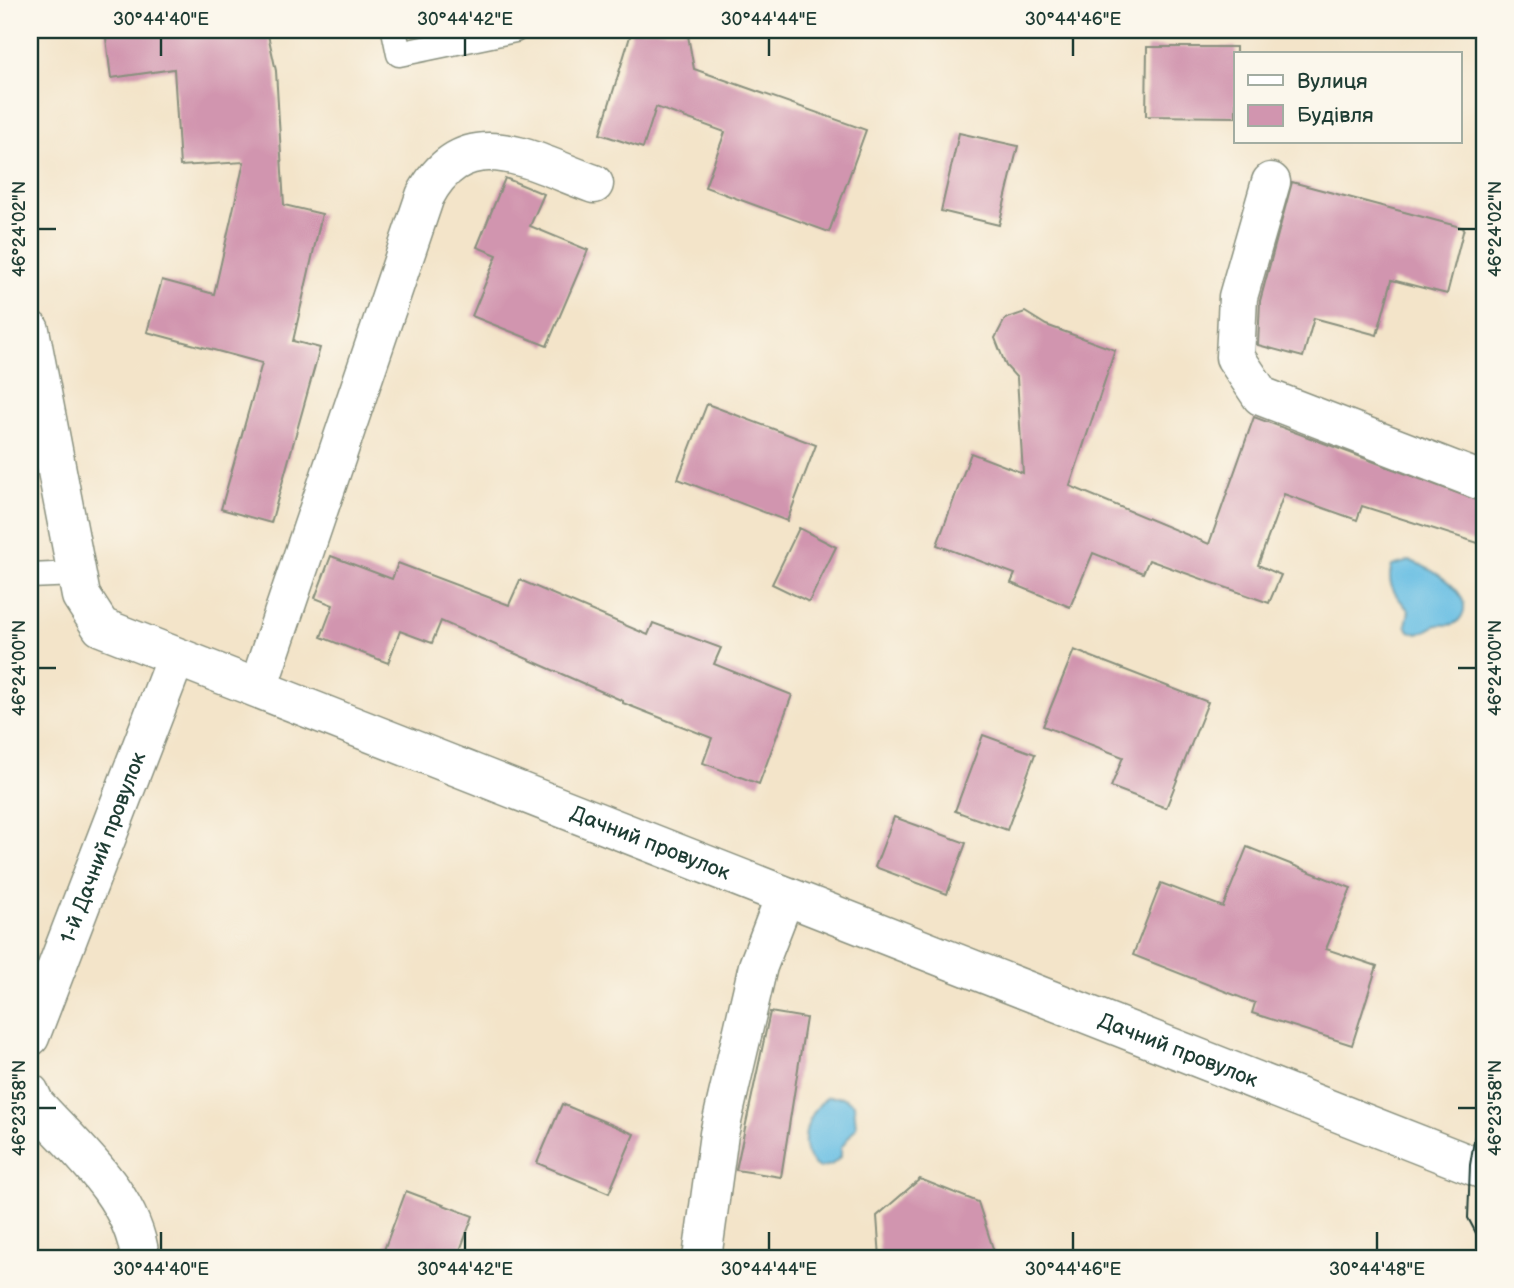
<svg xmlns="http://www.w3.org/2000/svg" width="1514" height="1288" font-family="'Balsamiq Sans',sans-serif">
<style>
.water{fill:#65bde3;stroke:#427d8c;stroke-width:2}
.building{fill:#d195af}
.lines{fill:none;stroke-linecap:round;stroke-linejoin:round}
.service-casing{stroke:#89907e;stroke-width:27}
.minor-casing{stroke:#89907e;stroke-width:41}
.service{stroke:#fff;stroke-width:24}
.minor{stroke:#fff;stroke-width:38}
.tram{stroke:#1f3d34;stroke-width:2}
.ticks{fill:none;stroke:#1f3d34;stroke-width:2.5}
.labels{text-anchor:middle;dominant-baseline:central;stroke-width:5;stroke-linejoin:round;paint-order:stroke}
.street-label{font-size:21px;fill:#1f3d34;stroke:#fbf7ec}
.neatline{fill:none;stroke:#1f3d34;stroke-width:2.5}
.ticks-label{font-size:18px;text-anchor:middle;fill:#1f3d34}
</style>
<rect width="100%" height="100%" fill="#fbf7ec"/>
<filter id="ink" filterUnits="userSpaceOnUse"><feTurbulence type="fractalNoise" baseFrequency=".0143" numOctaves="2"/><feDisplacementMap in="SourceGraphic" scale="14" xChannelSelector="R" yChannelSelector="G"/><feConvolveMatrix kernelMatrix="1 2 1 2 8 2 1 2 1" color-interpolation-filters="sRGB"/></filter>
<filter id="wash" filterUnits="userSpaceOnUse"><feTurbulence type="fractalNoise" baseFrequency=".00686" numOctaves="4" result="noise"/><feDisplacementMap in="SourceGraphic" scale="28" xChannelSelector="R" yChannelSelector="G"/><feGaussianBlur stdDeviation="1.57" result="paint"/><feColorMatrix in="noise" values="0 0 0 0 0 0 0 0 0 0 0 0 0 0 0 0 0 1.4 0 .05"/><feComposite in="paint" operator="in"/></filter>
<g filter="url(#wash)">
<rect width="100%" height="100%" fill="#f3e4c9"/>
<g class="water">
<path d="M1409,561C1428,565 1481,596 1459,620C1453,627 1446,624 1438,625C1431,626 1426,632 1418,634L1409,631L1406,625L1409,611C1397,596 1385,586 1392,566Z"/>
<path d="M827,1097H842L854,1104L856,1127L841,1148V1157L831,1165L819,1168C793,1152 807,1113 827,1097Z"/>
</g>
<g id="blocks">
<g class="building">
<path d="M105,30H267L276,71L284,205L322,214L293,341L320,348L271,523L221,509L262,363L147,332L162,280L214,294L244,162L180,166L174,69L111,78Z"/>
<path d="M632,30H687L694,69L866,130L829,232L705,187L725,132L656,107L643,148L600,134Z"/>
<path d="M1147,47H1236V117L1146,116Z"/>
<path d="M959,133L1018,146L999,225L941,211Z"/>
<path d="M505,178L544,194L530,226L588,250L547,346L472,316L497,255L477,247Z"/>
<path d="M1292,182L1464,228L1447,294L1392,280L1377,335L1314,318L1303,357L1258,345L1260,301Z"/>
<path d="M1025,312L1046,325L1115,350L1070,486L1209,544L1254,417L1484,503V545L1362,506L1357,520L1284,494L1258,565L1281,575L1269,603L1149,560L1143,573L1093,553L1070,607L1011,583L1015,574L937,545L971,453L1023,473L1017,378L1006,366L995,338L1005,319Z"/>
<path d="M707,404L816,445L787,521L678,479Z"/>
<path d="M799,528L836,547L809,602L772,584Z"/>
<path d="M331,556L392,579L398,563L509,605L520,580L648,635L653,623L721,648L714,664L792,695L759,784L703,763L712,738L623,703V701L441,621L432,643L400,631L388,663L321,637L333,605L315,598Z"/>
<path d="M1074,650L1208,702L1166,808L1111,787L1123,757L1043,726Z"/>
<path d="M983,735L1035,754L1007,830L955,811Z"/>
<path d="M894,817L966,843L947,894L875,867Z"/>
<path d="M1247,847L1351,888L1326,949L1377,966L1352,1045L1252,1013L1255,1003L1133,955L1161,883L1223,907Z"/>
<path d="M770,1012L806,1018L781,1177L736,1170Z"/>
<path d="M562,1104L634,1134L609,1193L537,1163Z"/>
<path d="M920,1179L978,1202L996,1258H880L877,1216Z"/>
<path d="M406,1191L473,1216L457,1258H381Z"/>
</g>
</g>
</g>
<g filter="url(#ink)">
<use href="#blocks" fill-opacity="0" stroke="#89907e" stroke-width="2"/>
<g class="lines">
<defs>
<g id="service">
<path d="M394,30L399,54L515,30"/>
<path d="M30,576L76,574"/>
</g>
<g id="minor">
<path d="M1271,182L1238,297L1235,357L1261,396L1484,482"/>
<path id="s1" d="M30,330L81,596L101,627L1484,1170"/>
<path d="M258,688L425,196C466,119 532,162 594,184"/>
<path id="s2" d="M30,1037L176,657"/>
<path d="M30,1093L35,1104C76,1149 133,1196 140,1258"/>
<path d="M702,1258L719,1134L758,966L785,896"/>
</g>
</defs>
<use href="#service" class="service-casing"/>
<use href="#minor" class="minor-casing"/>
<use href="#service" class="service"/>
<use href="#minor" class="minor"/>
<path class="tram" d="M1484,1081L1470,1165L1468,1218L1484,1248"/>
</g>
</g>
<path class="ticks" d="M161,38V56M465,38V56M769,38V56M1073,38V56M38,229H56M1458,229H1476M38,668H56M1458,668H1476M38,1108H56M1458,1108H1476M161,1232V1250M465,1232V1250M769,1232V1250M1073,1232V1250M1377,1232V1250"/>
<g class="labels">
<g class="street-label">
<text stroke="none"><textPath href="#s1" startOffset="898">Дачний провулок</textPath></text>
<text stroke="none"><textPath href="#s2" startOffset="203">1-й Дачний провулок</textPath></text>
<text stroke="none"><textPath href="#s1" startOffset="1465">Дачний провулок</textPath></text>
</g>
</g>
<rect width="1514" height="1288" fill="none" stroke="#fbf7ec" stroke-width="77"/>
<rect x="1234" y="52" width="228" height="91" fill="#fbf7ec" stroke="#a3ada2" stroke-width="2"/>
<rect x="1248" y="75" width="35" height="10" fill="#ffffff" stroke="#a3ada2" stroke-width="2"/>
<text x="1297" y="88" font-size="21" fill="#1f3d34">Вулиця</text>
<rect x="1248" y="105" width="35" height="21" fill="#d195af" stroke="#a3ada2" stroke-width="2"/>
<text x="1297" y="122" font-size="21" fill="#1f3d34">Будівля</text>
<rect x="38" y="38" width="1438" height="1212" class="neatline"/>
<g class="ticks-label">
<text x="161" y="25">30°44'40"E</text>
<text x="465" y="25">30°44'42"E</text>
<text x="769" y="25">30°44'44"E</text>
<text x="1073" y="25">30°44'46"E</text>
<text transform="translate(19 229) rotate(-90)" y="6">46°24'02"N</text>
<text transform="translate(1495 229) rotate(-90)" y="6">46°24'02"N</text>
<text transform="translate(19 668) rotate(-90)" y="6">46°24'00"N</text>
<text transform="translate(1495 668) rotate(-90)" y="6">46°24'00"N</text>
<text transform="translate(19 1108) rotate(-90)" y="6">46°23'58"N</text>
<text transform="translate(1495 1108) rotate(-90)" y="6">46°23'58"N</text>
<text x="161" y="1275">30°44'40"E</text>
<text x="465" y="1275">30°44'42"E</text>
<text x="769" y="1275">30°44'44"E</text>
<text x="1073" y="1275">30°44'46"E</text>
<text x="1377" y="1275">30°44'48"E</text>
</g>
</svg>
